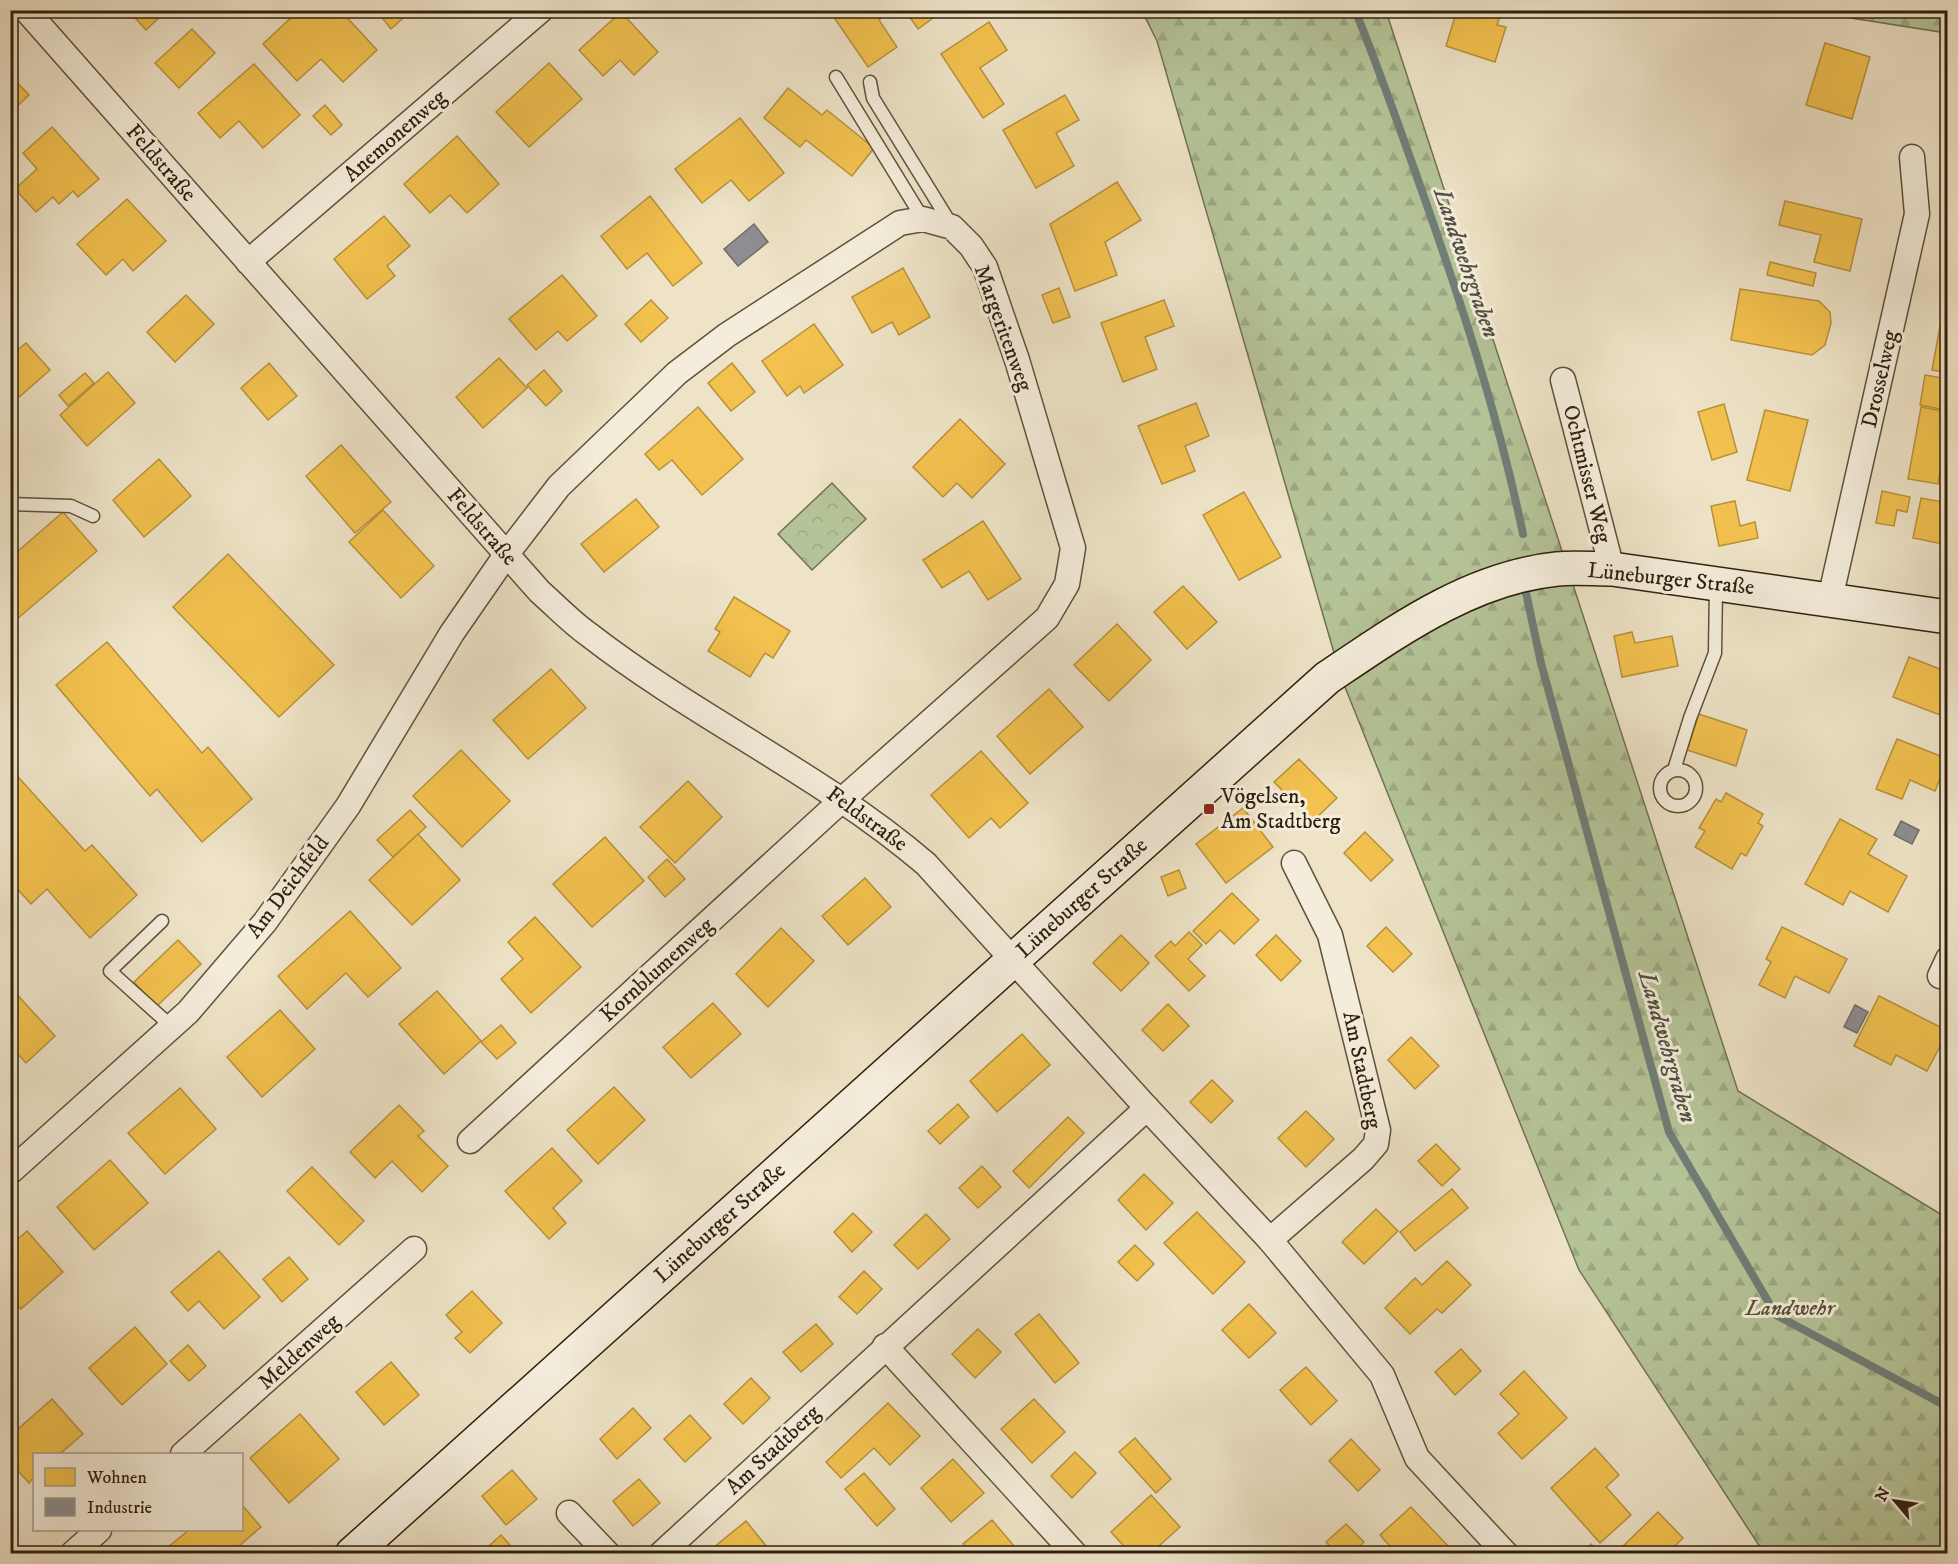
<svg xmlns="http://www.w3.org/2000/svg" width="1958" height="1564" font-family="'IM FELL DW Pica',serif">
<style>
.forest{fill:url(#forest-firs);stroke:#727252;stroke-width:1.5}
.park{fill:url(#park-crowns);stroke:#727252;stroke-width:1.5}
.homes{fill:#f2c14e;stroke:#b8913a;stroke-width:1.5}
.industry{fill:#8d8d92;stroke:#716c6a;stroke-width:1.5}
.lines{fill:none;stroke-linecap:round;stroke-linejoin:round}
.stream{stroke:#707e77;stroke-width:8}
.lane-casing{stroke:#5f513c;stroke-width:15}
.street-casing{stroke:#5f513c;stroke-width:27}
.secondary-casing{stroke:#2f200d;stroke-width:36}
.lane{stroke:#f4eddb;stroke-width:12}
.street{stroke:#f4eddb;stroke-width:24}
.secondary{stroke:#f4eddb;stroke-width:33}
.poi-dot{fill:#8f2418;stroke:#f4eddb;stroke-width:2}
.labels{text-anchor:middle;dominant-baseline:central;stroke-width:6;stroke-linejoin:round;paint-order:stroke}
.street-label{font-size:22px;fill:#2f200d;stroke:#f4eddb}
.poi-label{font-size:22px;fill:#2f200d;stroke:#f4eddb;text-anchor:start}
.park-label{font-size:22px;font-style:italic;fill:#575137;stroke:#f4eddb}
.water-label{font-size:24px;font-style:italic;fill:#4f4f42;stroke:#f4eddb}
</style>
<defs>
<pattern id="forest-firs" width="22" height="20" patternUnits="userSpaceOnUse" patternTransform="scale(1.5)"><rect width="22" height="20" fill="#b5c498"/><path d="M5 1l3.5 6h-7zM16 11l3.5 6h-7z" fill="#9ca882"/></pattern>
<pattern id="park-crowns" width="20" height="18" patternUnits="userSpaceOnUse" patternTransform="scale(1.5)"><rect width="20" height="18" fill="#b5c498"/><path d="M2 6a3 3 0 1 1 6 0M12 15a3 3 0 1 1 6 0" fill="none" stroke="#9ca882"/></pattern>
</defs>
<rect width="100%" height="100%" fill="#eee3c7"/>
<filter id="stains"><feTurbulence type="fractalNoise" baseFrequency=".00333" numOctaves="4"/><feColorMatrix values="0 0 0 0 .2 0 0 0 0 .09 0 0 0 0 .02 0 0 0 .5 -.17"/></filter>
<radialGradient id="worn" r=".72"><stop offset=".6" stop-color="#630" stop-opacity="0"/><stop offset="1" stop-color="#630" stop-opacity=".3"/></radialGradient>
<g class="forest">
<path d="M1142,11H1386L1738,1091L1947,1218V1553H1764L1579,1270L1341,677L1157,41Z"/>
<path d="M1806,11H1947V33Z"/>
</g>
<path class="park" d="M832,483L866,519L812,570L778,534Z"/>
<g class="homes">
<path d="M128,10H167L146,30Z"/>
<path d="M299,10H340L377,50L343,82L321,59L297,81L263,44Z"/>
<path d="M376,10H412L391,29Z"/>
<path d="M842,10H893L879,20L897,47L868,67L833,16Z"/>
<path d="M905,10H944L918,29Z"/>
<path d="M1457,10H1502L1497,25L1506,27L1495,62L1446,46Z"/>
<path d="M621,12L658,52L634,75L620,60L603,76L579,50Z"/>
<path d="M989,22L1007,50L980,68L1004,104L983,118L941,54Z"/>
<path d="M192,29L215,53L179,88L155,63Z"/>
<path d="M1825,43L1870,57L1852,119L1806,105Z"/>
<path d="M549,63L582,99L529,147L496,112Z"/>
<path d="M254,64L300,115L263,148L239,121L220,138L198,113Z"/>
<path d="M10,75L29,95L10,113Z"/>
<path d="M788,88L822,115L827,110L874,148L852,176L806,140L800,147L764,118Z"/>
<path d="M1065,95L1079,120L1056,133L1074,166L1036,188L1003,130Z"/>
<path d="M325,105L342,125L331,135L313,116Z"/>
<path d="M740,118L784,173L749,201L731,180L702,203L675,169Z"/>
<path d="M52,127L99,179L78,197L73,191L59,204L53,197L36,212L15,189L37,169L23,153Z"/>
<path d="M457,136L499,184L467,213L450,195L430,213L404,184Z"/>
<path d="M1117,182L1141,220L1105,242L1117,275L1075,291L1050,224Z"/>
<path d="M650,196L702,263L673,286L647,253L627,269L601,236Z"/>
<path d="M127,199L166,241L133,271L123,259L106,275L77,244Z"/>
<path d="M1785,201L1862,219L1850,271L1814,262L1821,235L1779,225Z"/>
<path d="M384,216L410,246L387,266L395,276L367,299L334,259Z"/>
<path d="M1770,262L1816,273L1813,286L1767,275Z"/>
<path d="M903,268L930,317L899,335L892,322L872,333L852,297Z"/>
<path d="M1945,272L1948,273V305L1940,304Z"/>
<path d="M562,275L597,316L567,341L558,331L536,350L509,319Z"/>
<path d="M1059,288L1070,317L1053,323L1042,295Z"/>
<path d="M1740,289L1819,301L1830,312L1831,323L1825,345L1812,355L1731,340Z"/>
<path d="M186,295L214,324L175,362L147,332Z"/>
<path d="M651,300L668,318L641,342L625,324Z"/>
<path d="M1164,300L1174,326L1145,337L1157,369L1123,382L1101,323Z"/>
<path d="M1943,310H1948V373L1932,370Z"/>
<path d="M814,324L843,365L804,393L800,386L787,396L762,361Z"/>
<path d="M26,343L50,370L10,405V356Z"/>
<path d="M499,358L527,388L483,428L456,397Z"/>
<path d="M269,363L297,396L268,420L241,388Z"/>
<path d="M732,363L755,392L731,411L708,383Z"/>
<path d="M544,370L562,391L546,406L527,385Z"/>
<path d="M108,372L135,403L87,446L60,415Z"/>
<path d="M85,373L94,383L68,406L59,395Z"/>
<path d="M1925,375L1948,379L1945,410L1920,405Z"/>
<path d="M1196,403L1209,436L1185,446L1195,471L1162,484L1138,426Z"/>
<path d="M1724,404L1737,452L1712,460L1698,412Z"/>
<path d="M698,407L743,459L702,495L672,460L659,470L645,454Z"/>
<path d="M1921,407L1948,412V451L1944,450L1938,484L1908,479Z"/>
<path d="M1765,410L1808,420L1790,491L1747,480Z"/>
<path d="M960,419L1005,464L972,498L957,483L943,497L913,467Z"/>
<path d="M341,445L391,502L355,533L306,476Z"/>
<path d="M159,459L191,496L144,537L113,500Z"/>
<path d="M1882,491L1910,497L1907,512L1897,510L1894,526L1876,523Z"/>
<path d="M1244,492L1281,557L1239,580L1203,515Z"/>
<path d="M1921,498L1948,503V545L1913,538Z"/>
<path d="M636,499L659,527L604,572L581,544Z"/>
<path d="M1735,501L1740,526L1755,522L1758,538L1719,546L1711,506Z"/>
<path d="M383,510L434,566L401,598L349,542Z"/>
<path d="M63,512L97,551L10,625V558Z"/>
<path d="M983,521L1021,579L988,600L969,571L942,588L923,560Z"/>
<path d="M228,554L334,665L279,717L173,607Z"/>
<path d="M1183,586L1217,622L1187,649L1154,612Z"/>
<path d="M734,597L790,631L773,658L765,653L750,677L708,651L720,632L715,629Z"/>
<path d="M1117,624L1151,660L1109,701L1074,665Z"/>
<path d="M1632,632L1635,643L1672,636L1678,666L1622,677L1614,636Z"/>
<path d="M107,642L202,753L208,747L252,799L202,842L157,789L150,796L56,685Z"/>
<path d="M1909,657L1948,672V718L1893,697Z"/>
<path d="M551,669L586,708L528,759L493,720Z"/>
<path d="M1049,689L1083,727L1030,774L997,736Z"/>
<path d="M1699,714L1747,730L1736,766L1687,750Z"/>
<path d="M1897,739L1948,759L1935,791L1910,780L1902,799L1876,789Z"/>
<path d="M461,750L510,801L462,847L413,796Z"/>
<path d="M981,751L1028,803L1000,828L991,818L969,838L931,795Z"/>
<path d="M1299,759L1337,798L1313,821L1274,782Z"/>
<path d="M10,768L85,851L92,845L137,895L90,938L47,889L31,904L10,881Z"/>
<path d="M688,781L722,817L675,863L640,827Z"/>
<path d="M1726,793L1763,814L1758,823L1763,826L1746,856L1741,853L1732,869L1695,847L1705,831L1699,828L1716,799L1721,802Z"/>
<path d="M1243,808L1273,847L1226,883L1196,844Z"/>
<path d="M410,810L426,827L393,857L377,840Z"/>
<path d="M1840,819L1877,839L1868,854L1907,876L1888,912L1850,891L1843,905L1805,884Z"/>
<path d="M1365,832L1393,860L1371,881L1344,853Z"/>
<path d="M418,834L460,880L412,925L369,880Z"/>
<path d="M605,837L644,881L592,927L553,884Z"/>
<path d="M667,859L685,879L665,897L648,877Z"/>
<path d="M1179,870L1186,888L1168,896L1161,877Z"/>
<path d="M865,878L891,907L848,945L822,916Z"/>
<path d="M1232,893L1259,920L1234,944L1220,930L1206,944L1193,931Z"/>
<path d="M350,911L401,968L368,997L346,973L307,1009L278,976Z"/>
<path d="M535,917L581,967L531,1013L501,979L523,959L508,942Z"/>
<path d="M1386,927L1412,954L1393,972L1367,946Z"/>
<path d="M1782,927L1847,959L1829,993L1795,976L1785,998L1759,985L1771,962L1766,959Z"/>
<path d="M781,928L814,961L768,1007L736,974Z"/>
<path d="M1189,932L1202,945L1188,959L1205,976L1189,991L1155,956L1171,941L1175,946Z"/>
<path d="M1121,935L1149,963L1121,991L1093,963Z"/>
<path d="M1276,935L1301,961L1281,981L1256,955Z"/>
<path d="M178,940L201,964L157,1006L134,982Z"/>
<path d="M10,987L55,1036L26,1063L10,1046Z"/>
<path d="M437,991L481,1041L444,1074L399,1024Z"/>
<path d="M1879,996L1948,1031L1927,1071L1896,1055L1891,1065L1854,1046Z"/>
<path d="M713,1003L741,1034L691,1078L663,1047Z"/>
<path d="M1168,1004L1189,1026L1163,1051L1142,1030Z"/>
<path d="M280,1010L315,1049L262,1097L227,1057Z"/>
<path d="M501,1025L516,1043L497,1059L481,1042Z"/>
<path d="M1022,1034L1050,1065L997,1112L970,1081Z"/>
<path d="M1411,1037L1439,1066L1415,1089L1388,1060Z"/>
<path d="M1212,1080L1233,1101L1211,1123L1190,1102Z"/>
<path d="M614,1087L645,1120L598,1164L567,1130Z"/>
<path d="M180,1088L216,1129L165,1174L128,1133Z"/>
<path d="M958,1104L969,1117L940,1144L928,1131Z"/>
<path d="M399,1105L424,1131L418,1136L448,1166L422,1192L392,1161L375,1178L350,1152Z"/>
<path d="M1306,1111L1334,1139L1306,1167L1278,1138Z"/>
<path d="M1068,1117L1084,1133L1029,1188L1013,1171Z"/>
<path d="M1436,1144L1460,1169L1442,1186L1418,1161Z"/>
<path d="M552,1148L582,1181L553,1208L566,1223L549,1239L505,1191Z"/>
<path d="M110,1160L148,1203L94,1250L57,1207Z"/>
<path d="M982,1166L1001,1187L978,1208L959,1188Z"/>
<path d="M312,1167L364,1221L339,1245L287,1191Z"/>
<path d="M1144,1174L1173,1203L1146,1230L1118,1200Z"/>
<path d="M1452,1189L1468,1208L1415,1251L1400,1232Z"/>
<path d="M1376,1209L1398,1231L1364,1264L1342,1242Z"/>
<path d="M1197,1212L1245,1262L1213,1294L1164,1243Z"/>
<path d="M853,1213L872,1232L852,1252L834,1232Z"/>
<path d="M926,1214L950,1239L918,1269L894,1245Z"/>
<path d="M27,1231L63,1272L21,1309L10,1297V1246Z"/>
<path d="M1135,1245L1154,1264L1137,1281L1118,1262Z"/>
<path d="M219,1251L260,1297L224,1329L199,1301L188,1311L171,1292Z"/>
<path d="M289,1257L308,1279L282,1302L263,1279Z"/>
<path d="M1447,1261L1471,1285L1442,1313L1437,1309L1410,1334L1385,1308L1415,1278L1422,1285Z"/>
<path d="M864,1271L882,1289L857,1314L839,1297Z"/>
<path d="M472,1291L502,1323L470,1353L455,1338L462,1332L446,1315Z"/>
<path d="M1249,1304L1276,1333L1249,1358L1222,1330Z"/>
<path d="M1039,1314L1079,1363L1055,1383L1015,1334Z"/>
<path d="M816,1324L833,1344L801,1372L783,1352Z"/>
<path d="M135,1327L167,1364L122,1405L89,1368Z"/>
<path d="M978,1329L1001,1352L975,1378L952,1354Z"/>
<path d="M188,1345L206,1366L189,1381L170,1361Z"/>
<path d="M1461,1349L1481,1371L1455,1395L1435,1372Z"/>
<path d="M391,1362L419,1395L384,1425L356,1392Z"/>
<path d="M1306,1367L1337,1401L1311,1425L1280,1390Z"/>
<path d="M1524,1371L1567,1418L1522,1459L1498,1433L1519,1414L1500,1394Z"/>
<path d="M751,1378L770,1398L743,1424L724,1404Z"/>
<path d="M52,1399L83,1434L60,1454H34V1477L29,1483L10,1462V1436Z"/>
<path d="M1034,1399L1065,1432L1032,1463L1001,1429Z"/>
<path d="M888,1403L920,1436L890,1465L874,1448L841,1478L826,1462Z"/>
<path d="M633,1408L651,1428L617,1459L600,1439Z"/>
<path d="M300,1414L339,1459L289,1503L250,1458Z"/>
<path d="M690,1415L711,1438L685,1462L664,1439Z"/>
<path d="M1135,1438L1171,1479L1156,1493L1119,1452Z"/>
<path d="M1351,1439L1380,1470L1358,1491L1329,1461Z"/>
<path d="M1595,1448L1619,1475L1606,1487L1631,1515L1600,1543L1551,1488Z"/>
<path d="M1075,1452L1096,1473L1072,1498L1051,1476Z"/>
<path d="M953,1459L984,1493L951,1522L921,1488Z"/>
<path d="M512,1470L537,1499L506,1525L482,1496Z"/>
<path d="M864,1473L895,1509L877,1526L845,1489Z"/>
<path d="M639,1479L660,1503L633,1526L613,1501Z"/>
<path d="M1151,1495L1180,1527L1150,1554H1131L1111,1532Z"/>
<path d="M242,1505L261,1527L230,1554L162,1552L189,1530H242Z"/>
<path d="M1411,1507L1448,1546L1440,1554H1397L1380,1535Z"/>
<path d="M1658,1512L1683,1538L1667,1554H1615Z"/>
<path d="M992,1520L1020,1553L1019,1554H965L968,1551L963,1544Z"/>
<path d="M746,1521L767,1547L759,1554H717L713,1548Z"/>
<path d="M1346,1524L1364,1542L1352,1554H1337L1326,1542Z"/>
<path d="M501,1535L518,1554L481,1553Z"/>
<path d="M1591,1544L1600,1554H1582Z"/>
</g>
<g class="industry">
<path d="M754,224L768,242L738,266L724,249Z"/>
<path d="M1901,821L1919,830L1912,844L1894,835Z"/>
<path d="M1855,1005L1868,1012L1857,1033L1844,1027Z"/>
</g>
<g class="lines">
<g class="stream">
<path d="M1355,10C1380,71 1401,132 1423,194C1462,305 1499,418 1523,534"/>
<path d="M1914,10L1948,15"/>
<path d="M1524,583L1541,663L1669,1132L1776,1315L1948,1407"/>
</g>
<defs>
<g id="lane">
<path d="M836,77L923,219"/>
<path d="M870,82L873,98L952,226"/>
<path d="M10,504L71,506L93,516"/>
<circle cx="1678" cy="788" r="18"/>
<path d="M1674,770L1690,718L1715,653L1716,587"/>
<path d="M162,921L110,971L171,1026"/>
</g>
<g id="street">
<path d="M26,10L540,592C556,606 571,622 588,634C696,718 822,775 926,864L1147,1108L661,1554"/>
<path d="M248,262L541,10"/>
<path d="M1563,380L1612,569"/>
<path d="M1830,599L1917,214L1912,157"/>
<path d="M1940,976L1948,959"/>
<path d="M1147,1108L1270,1240L1382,1375L1417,1458L1506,1554"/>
<path d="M10,1172L188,1012L265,922L348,806L452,633L506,555L559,486L677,373L727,335L900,223L923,219L952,227L971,246L985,267L1017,360L1073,548L1067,584L1047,618L843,799L470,1141"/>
<path d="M1270,1240L1363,1159L1376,1144L1378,1130L1330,935L1294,863"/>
<path d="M885,1346L1075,1554"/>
<path d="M183,1454L414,1249"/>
<path d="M569,1513L608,1554"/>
<path d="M72,1554L99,1530"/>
</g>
<path id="secondary" d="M352,1554L1327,678C1397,631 1470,578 1557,569C1574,567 1594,569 1612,569L1948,617"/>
</defs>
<use href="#lane" class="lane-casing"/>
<use href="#street" class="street-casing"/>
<use href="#secondary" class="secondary-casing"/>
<use href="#lane" class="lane"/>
<use href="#street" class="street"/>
<use href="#secondary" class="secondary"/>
</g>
<rect class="poi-dot" x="1203" y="803" width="12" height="12" rx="3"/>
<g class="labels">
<g class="street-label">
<text transform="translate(395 136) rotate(-41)">Anemonenweg</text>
<text transform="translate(161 163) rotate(49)">Feldstraße</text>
<text transform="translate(1003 328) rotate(70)">Margeritenweg</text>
<text transform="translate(1880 379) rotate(-77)">Drosselweg</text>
<text transform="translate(1587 474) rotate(76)">Ochtmisser Weg</text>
<text transform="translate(482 527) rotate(49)">Feldstraße</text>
<text transform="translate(1671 579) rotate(6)">Lüneburger Straße</text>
<text transform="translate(867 819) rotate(36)">Feldstraße</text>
<text transform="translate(288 887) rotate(-53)">Am Deichfeld</text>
<text transform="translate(1082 898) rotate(-42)">Lüneburger Straße</text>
<text transform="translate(657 970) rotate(-42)">Kornblumenweg</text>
<text transform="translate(1362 1070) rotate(78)">Am Stadtberg</text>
<text transform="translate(720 1223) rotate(-42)">Lüneburger Straße</text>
<text transform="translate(299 1352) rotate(-42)">Meldenweg</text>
<text transform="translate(773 1450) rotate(-43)">Am Stadtberg</text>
</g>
<g class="poi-label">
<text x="1221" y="796">Vögelsen,<tspan x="1221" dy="25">Am Stadtberg</tspan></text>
</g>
<g class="park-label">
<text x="1790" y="1308">Landwehr</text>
</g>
<g class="water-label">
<text transform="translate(1466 263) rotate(71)">Landwehrgraben</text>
<text transform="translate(1667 1047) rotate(74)">Landwehrgraben</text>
</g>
</g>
<rect width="1958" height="1564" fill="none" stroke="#eee3c7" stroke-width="36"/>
<rect x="12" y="12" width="1934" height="1540" fill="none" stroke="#2f200d" stroke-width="3"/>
<rect x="18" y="18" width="1922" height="1528" fill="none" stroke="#2f200d" stroke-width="1.5"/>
<rect x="33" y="1453" width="210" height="78" fill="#f4eddb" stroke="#a59b89" stroke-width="1.5"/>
<rect x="45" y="1468" width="30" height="18" fill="#f2c14e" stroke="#a59b89" stroke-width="1.5"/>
<text x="87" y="1483" font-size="18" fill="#2f200d">Wohnen</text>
<rect x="45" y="1498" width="30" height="18" fill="#8d8d92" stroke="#a59b89" stroke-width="1.5"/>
<text x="87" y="1513" font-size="18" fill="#2f200d">Industrie</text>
<g transform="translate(1895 1501) rotate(299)" stroke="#f4eddb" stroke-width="4.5" paint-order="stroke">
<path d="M0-4.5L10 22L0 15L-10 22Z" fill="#2f200d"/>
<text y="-9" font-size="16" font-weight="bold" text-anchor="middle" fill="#2f200d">N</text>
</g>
<rect width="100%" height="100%" filter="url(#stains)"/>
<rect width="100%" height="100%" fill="url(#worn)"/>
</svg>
